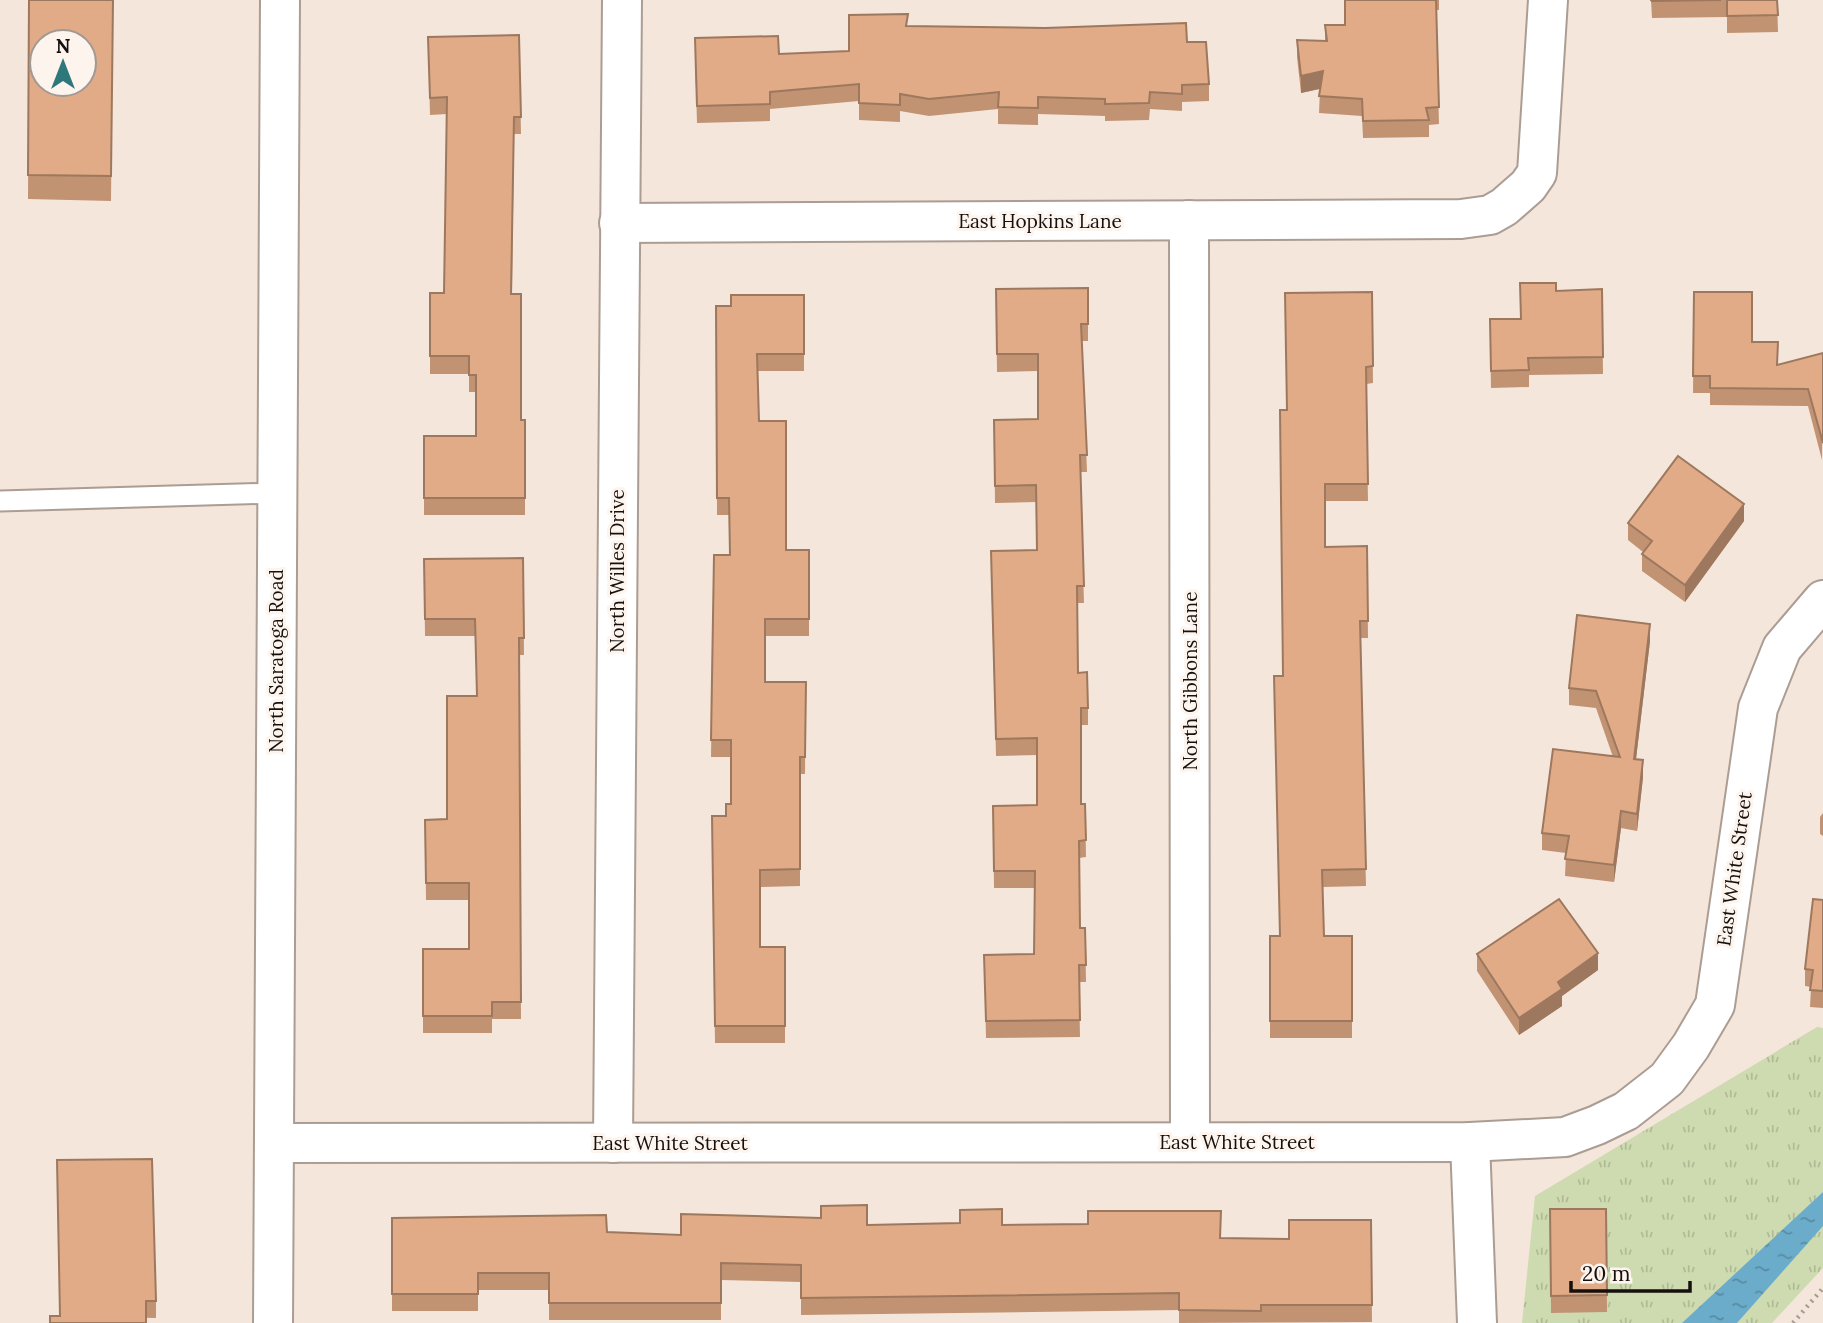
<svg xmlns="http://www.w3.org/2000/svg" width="1823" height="1323" font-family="Lora,serif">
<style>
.grass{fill:url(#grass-tufts)}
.water{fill:url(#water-ripples)}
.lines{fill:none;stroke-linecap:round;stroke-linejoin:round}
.service-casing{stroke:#ab9d93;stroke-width:23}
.minor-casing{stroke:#ab9d93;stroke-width:42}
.secondary-casing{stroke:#ab9d93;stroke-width:42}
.path{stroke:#a69a92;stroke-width:4.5;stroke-dasharray:2 5;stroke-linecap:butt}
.service{stroke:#fff;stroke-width:19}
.minor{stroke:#fff;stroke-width:38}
.secondary{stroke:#fff;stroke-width:38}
.wall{fill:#c19373}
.shaded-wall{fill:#9d785e}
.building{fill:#e0ab86;stroke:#9d785e;stroke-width:2;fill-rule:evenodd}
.labels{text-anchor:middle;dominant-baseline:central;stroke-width:6;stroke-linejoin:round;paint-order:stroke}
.street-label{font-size:19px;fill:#15100d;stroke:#fdf4ee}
</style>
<defs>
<pattern id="grass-tufts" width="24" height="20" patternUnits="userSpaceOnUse" patternTransform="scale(1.75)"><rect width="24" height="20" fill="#cedbb0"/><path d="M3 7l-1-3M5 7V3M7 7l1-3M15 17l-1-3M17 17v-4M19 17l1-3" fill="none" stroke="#b0bb96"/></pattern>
<pattern id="water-ripples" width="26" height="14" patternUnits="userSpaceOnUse" patternTransform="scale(1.75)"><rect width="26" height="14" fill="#6baccb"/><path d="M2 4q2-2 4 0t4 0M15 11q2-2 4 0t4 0" fill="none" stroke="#578ba3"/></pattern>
</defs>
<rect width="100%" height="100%" fill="#f5e6db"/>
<path class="grass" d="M1817,1027L1823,1028V1268L1772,1323H1522L1535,1196Z"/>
<path class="water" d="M1823,1192V1226L1737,1323H1682Z"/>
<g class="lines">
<defs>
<path id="service" d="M0,501L277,493"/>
<g id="minor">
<path d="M1189,220L1190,1142"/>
<path d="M619,223L1461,219L1490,215L1504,207L1528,186L1537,173L1548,0"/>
<path d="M1470,1142L1477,1323"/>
<path d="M274,1143L1470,1142L1565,1137L1597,1125L1626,1111L1667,1079L1691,1046L1715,1005L1758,708L1782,648L1823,600"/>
<path d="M613,1143L622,0"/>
</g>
<path id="secondary" d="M273,1323L280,0"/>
</defs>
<use href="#service" class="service-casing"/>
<use href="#minor" class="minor-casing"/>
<use href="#secondary" class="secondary-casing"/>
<path class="path" d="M1793,1323L1823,1288"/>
<use href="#service" class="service"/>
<use href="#minor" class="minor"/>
<use href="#secondary" class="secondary"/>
</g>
<g class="wall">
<path d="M29,0H113L111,201L28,199Z"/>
<path d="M1345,0H1439V10H1436L1439,124L1429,125V137L1363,138L1362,116L1319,113L1320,89L1301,93L1297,57V40L1325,41V25H1345Z"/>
<path d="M1651,0H1777L1778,32L1727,33V17L1652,18Z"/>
<path d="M908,26L1187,42L1209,84V101L1182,102V111L1150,109L1149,120L1105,121V116L1038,114V125L998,124V109L929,116L900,111V122L859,120V101L770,109V121L697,123L695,55L779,54L849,51Z"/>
<path d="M519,35L521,134H514L512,294L521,420H525V515H424V436H476V392H469V374H430V293H444L447,114L430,115L428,37Z"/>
<path d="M1088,288V341H1082L1087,472H1080L1084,603H1077L1078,673L1088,708V725H1081V804H1085L1086,857L1079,858L1080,928H1085L1086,982H1079L1080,1037L986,1038L984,955L1034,954L1035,888H994L993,806L1037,805V755L996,756L991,568L1037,550L1036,502L995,503L994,420L1038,419V371L997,372L996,289Z"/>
<path d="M1602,289L1603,374L1529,375V387L1491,388L1490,336L1521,319L1556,291Z"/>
<path d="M1372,292L1373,383L1366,384L1368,501H1325V547L1367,546L1368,638H1360L1366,886L1323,887L1324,936H1352V1038H1270V936H1280L1287,410Z"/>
<path d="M1694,292L1778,365L1823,353L1822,460L1808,406L1710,405V393H1693Z"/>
<path d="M804,295V371H757L759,421L786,550H809V636H765V682H806L805,774H800V886L760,887V947H785V1043H715L712,816H726L731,804V757H711L714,555H730L729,515H717L716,306H731Z"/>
<path d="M1744,521L1685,602L1642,571V554L1643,552L1628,540V523Z"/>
<path d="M523,558L524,655H519L521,1019H492V1033H423V949H469V900H426L425,820L447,819L477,696L475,636H425L424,559Z"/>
<path d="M1650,641L1636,759L1643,777L1637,831L1621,828L1614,882L1565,876L1566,853L1542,850V833L1613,757L1596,708L1569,705V688Z"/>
<path d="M1823,813V836L1820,834V817Z"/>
<path d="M1823,900V1008L1810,1007L1811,987L1805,986V969Z"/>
<path d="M1477,954L1598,970L1562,996V1006L1519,1035L1477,971Z"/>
<path d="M57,1160L156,1301V1318L60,1316Z"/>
<path d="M1550,1209H1606L1607,1312L1551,1313Z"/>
<path d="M392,1218L607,1232L681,1235L867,1225H1002L1220,1238L1289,1239L1371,1220L1372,1322L1179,1323V1310L801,1315V1282L721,1280V1320H549V1290H478V1311H392Z"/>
</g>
<g class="shaded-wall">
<path d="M1323,71V88L1301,93V76Z"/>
<path d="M1744,504V521L1685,602V585Z"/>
<path d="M1650,624V641L1634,776V759Z"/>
<path d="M1643,760V777L1637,831V814Z"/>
<path d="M1621,811V828L1614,882V865Z"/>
<path d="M1598,953V970L1562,996V1006L1519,1035V1018L1558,982Z"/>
</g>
<g class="building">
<path d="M29,0H113L111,176L28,175ZM42,42H84V84H42Z"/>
<path d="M1345,0H1436L1439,107L1426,108L1429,120L1363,121L1362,99L1319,96L1323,71L1301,76L1297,40L1327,41L1325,25H1345Z"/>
<path d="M1651,0H1721L1652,1Z"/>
<path d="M1727,0H1777L1778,15L1727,16Z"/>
<path d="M908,14L906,26L1045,28L1186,23L1187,42H1206L1209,84L1182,85V94L1150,92L1149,103L1105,104V99L1038,97V108L998,107L999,92L929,99L900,94V105L859,103V84L770,92V104L697,106L695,38L778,36L779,54L849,51V15Z"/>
<path d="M519,35L521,117H514L511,294H521V420H525V498H424V436H476V375H469V356H430V293H444L447,97L430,98L428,37Z"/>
<path d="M1520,283H1556V291L1602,289L1603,357L1528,358L1529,370L1491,371L1490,319H1521Z"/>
<path d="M1088,288V324H1081L1087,455H1080L1084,586H1077L1078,673L1087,672L1088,708H1081V804H1085L1086,840L1079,841L1080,928H1085L1086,965H1079L1080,1020L986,1021L984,955L1034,954L1035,871H994L993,806L1037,805V738L996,739L991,551L1037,550L1036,485L995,486L994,420L1038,419V354H997L996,289Z"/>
<path d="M1372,292L1373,366L1366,367L1368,484H1325V547L1367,546L1368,621H1360L1366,869L1322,870L1324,936H1352V1021H1270V936H1280L1274,676H1283L1280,410H1287L1285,293Z"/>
<path d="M1694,292H1752V342H1778L1777,365L1823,353V443L1808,389L1710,388V376H1693Z"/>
<path d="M731,295H804V354H757L759,421H786V550H809V619H765V682H806L805,757H800V869L760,870V947H785V1026H715L712,816H726V804H731V740H711L714,555H730L729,498H717L716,306H731Z"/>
<path d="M1678,456L1744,504L1685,585L1642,554L1652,541L1628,523Z"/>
<path d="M523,558L524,638H519L521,1002H492V1016H423V949H469V883H426L425,820L447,819V696H477L475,619H425L424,559Z"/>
<path d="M1577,615L1650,624L1634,759L1643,760L1637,814L1621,811L1614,865L1565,859L1569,836L1542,833L1553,749L1620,757L1596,691L1569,688Z"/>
<path d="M1559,899L1598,953L1558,982L1562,989L1519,1018L1477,954Z"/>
<path d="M1813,899L1823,900V991L1810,990L1813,970L1805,969Z"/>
<path d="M152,1159L156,1301H146V1323H50V1316H60L57,1160Z"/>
<path d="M867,1205V1225L960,1223V1210L1002,1209V1225L1088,1224V1211H1221L1220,1238L1289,1239V1220H1371L1372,1305H1261V1311L1179,1310V1293L801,1298V1265L721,1263V1303H549V1273H478V1294H392V1218L606,1215L607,1232L681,1235V1214L821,1218V1206Z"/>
<path d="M1550,1209H1606L1607,1295L1551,1296Z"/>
</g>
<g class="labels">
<g class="street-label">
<text x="1040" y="221">East Hopkins Lane</text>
<text transform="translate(617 571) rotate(-90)">North Willes Drive</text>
<text transform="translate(276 661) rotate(-90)">North Saratoga Road</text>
<text transform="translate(1190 681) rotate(-90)">North Gibbons Lane</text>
<text transform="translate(1734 869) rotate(-82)">East White Street</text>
<text x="1237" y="1142">East White Street</text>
<text x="670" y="1143">East White Street</text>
</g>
</g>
<g transform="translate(63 63)"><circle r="33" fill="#fdf4ee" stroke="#a09994" stroke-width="2"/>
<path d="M0-5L12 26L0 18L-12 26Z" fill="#2e787c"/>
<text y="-10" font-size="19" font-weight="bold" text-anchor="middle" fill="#15100d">N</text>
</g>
<path d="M1571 1281v10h119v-10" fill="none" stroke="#15100d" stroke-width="3.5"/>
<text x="1582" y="1281" font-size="21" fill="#15100d" stroke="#fdf4ee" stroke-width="5" paint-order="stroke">20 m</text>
</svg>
